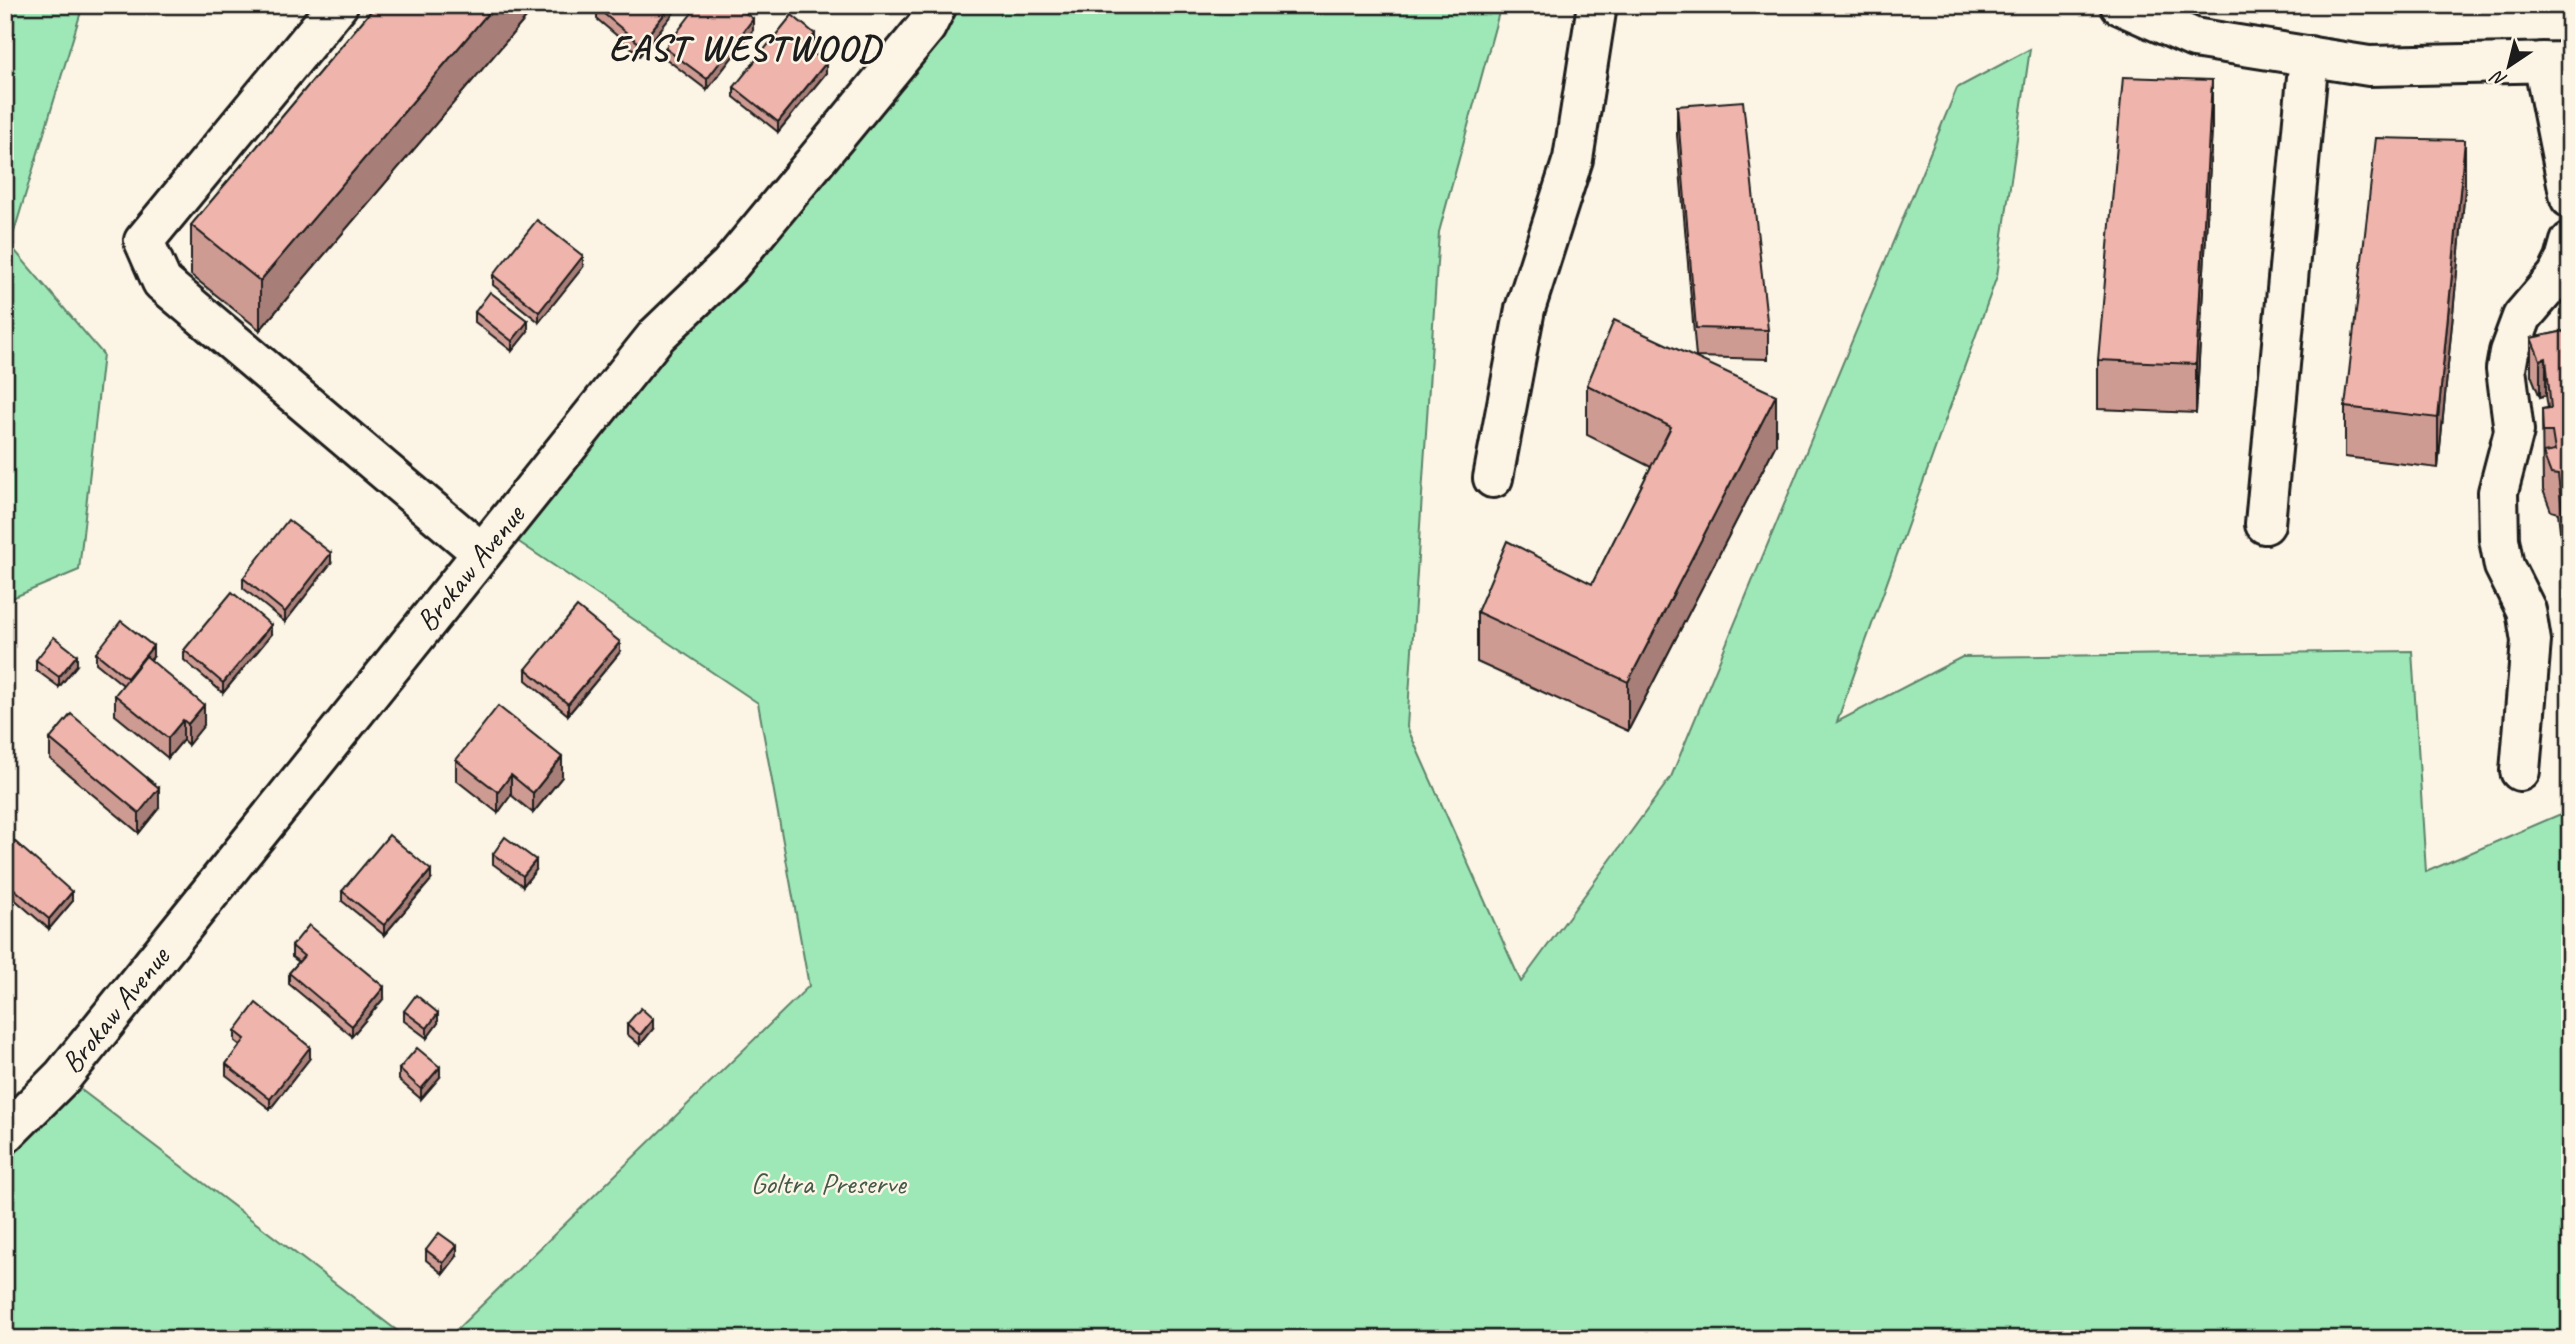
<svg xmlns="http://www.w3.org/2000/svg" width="2575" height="1344" font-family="Caveat,sans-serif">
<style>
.green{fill:#9ee8b7;stroke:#5d826a;stroke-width:2}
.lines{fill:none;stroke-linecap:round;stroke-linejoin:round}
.minor-casing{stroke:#1c1c1c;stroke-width:44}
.minor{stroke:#fcf5e5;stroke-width:38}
.wall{fill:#ce9b93;stroke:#1c1c1c;stroke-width:2}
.shaded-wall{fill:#a77e78;stroke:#1c1c1c;stroke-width:2}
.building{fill:#efb4ab;stroke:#1c1c1c;stroke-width:2}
.labels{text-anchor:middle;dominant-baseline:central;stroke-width:5;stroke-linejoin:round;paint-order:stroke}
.street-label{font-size:30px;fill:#1c1c1c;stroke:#fcf5e5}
.park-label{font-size:30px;fill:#43594a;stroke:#fcf5e5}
.district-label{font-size:37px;font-weight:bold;letter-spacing:2px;fill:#1c1c1c;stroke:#fcf5e5}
</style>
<rect width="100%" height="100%" fill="#fcf5e5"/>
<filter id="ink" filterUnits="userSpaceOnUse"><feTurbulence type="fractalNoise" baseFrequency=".0143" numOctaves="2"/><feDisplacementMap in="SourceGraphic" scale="14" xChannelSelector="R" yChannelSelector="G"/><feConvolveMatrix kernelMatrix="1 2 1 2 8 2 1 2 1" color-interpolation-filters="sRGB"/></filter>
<g filter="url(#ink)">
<g class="green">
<path d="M5,5H83L10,245L103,354L79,570L5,601Z"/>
<path d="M937,5H1501L1439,232L1407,727L1521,982L1671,777L1957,88L2030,49L1997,276L1837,722L1962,657L2412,651L2426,872L2570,810V1339H447L809,986L758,703L501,530Z"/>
<path d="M63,1076L408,1339H5V1134Z"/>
</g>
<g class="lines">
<defs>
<g id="minor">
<path d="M338,5L144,241L162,282L482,553"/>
<path d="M2120,5L2194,38L2369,66L2563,62L2570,59"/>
<path d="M2543,62L2570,198"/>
<path d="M1493,478L1525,309L1573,159L1597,5"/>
<path d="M2265,524L2309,56"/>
<path d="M2520,771L2531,641L2526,610L2504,566L2499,539L2498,492L2514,431L2506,369L2509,352L2522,317L2557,276L2565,260L2570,242"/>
<path d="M5,1134L63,1076L657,335L729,266L926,27L937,5"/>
</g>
</defs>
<use href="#minor" class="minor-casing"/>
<use href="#minor" class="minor"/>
</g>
<g class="wall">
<path d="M376,5H537L260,330L191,275V225Z"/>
<path d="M680,5L640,55L597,19V8Z"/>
<path d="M740,9L753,30L707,90L665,58V48Z"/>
<path d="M815,44L810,50L826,73L778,132L734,97V87Z"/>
<path d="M1677,106L1768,330V359L1696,357L1677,135Z"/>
<path d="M2212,129L2196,413L2098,409V360Z"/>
<path d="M2465,189L2438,468L2345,457V407Z"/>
<path d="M583,267L539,322L493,285V275Z"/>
<path d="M475,312L528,331L512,351L475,322Z"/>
<path d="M2570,330V555L2563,556L2558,513L2551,511L2543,490L2542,409L2548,408L2546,395L2540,397L2531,375V338Z"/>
<path d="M1587,385L1776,444L1628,731L1477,662V612L1592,584L1651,467L1587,435Z"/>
<path d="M331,563L285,622L243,588V578Z"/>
<path d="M271,635L223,693L184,660V650Z"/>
<path d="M620,652L568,715L526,680V669Z"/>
<path d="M96,653L153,657L150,660L204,725L188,745L183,740L168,758L115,715V695L123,685L96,663Z"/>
<path d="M36,660L77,665L59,687L36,670Z"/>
<path d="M50,739L159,808L139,833L50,759Z"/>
<path d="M456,760L562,777L533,813L511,795L498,813L456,780Z"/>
<path d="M5,847L72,902L49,929L5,891Z"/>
<path d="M493,854L536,870L523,886L493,864Z"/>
<path d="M431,880L384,935L342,901V891Z"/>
<path d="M292,946L384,998L352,1036L289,984V973L299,962L292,957Z"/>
<path d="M404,1011L438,1023L427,1038L404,1021Z"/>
<path d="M627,1024L653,1029L640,1045L627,1034Z"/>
<path d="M235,1031L310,1058L270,1109L226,1075V1064L240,1045L235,1041Z"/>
<path d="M399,1069L440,1077L421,1099L399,1080Z"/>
<path d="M426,1250L457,1256L443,1274L426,1260Z"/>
</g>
<g class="shaded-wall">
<path d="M495,5H537L260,330V281Z"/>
<path d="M672,5H680L640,55V44Z"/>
<path d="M753,19V30L707,90V79Z"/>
<path d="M815,34V44L805,57V46Z"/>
<path d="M826,63V73L778,132V122Z"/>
<path d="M2212,80V129L2196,413V364Z"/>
<path d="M2465,140V189L2438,468V418Z"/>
<path d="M583,256V267L539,322V312Z"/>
<path d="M528,321V331L512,351V341Z"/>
<path d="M2546,358V395L2540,397V360Z"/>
<path d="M1776,395V444L1628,731V682Z"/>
<path d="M331,553V563L285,622V612Z"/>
<path d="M271,625V635L223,693V683Z"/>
<path d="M620,642V652L568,715V704Z"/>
<path d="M153,646V657L127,689V678Z"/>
<path d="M77,655V665L59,687V677Z"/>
<path d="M204,705V725L188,745V724Z"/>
<path d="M183,720V740L168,758V738Z"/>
<path d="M562,757V777L533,813V793Z"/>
<path d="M511,775V795L498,813V792Z"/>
<path d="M159,788V808L139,833V813Z"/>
<path d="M536,860V870L523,886V876Z"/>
<path d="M431,870V880L384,935V925Z"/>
<path d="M72,892V902L49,929V919Z"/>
<path d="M384,987V998L352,1036V1026Z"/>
<path d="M438,1013V1023L427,1038V1028Z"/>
<path d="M653,1019V1029L640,1045V1035Z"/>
<path d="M310,1047V1058L270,1109V1099Z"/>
<path d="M440,1067V1077L421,1099V1089Z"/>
<path d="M457,1246V1256L443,1274V1263Z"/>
</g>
<g class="building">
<path d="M376,5H495L260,281L191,225Z"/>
<path d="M600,5H672L640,44L597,8Z"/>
<path d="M698,5H736L753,19L707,79L665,48Z"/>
<path d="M792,15L815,34L805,46L826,63L778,122L734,87Z"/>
<path d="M2123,77L2212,80L2196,364L2098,360Z"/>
<path d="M1743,101L1768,330L1696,328L1677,106Z"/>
<path d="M2376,138L2465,140L2438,418L2345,407Z"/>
<path d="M537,220L583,256L539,312L493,275Z"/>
<path d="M490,292L528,321L512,341L475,312Z"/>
<path d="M1614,320L1776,395L1628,682L1477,612L1507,541L1592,584L1671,427L1587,385Z"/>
<path d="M2570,330V518L2563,519L2558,475L2551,474L2543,453L2555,451L2552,432H2543L2542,409L2551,408L2546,358L2540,360L2531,338Z"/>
<path d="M288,520L331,553L285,612L243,578Z"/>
<path d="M232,592L271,625L223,683L184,650Z"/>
<path d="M577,607L620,642L568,704L526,669Z"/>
<path d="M121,621L153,646L127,678L96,653Z"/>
<path d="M54,637L77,655L59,677L36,660Z"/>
<path d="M146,656L204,705L188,724L183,720L168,738L115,695Z"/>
<path d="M498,706L562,757L533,793L511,775L498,792L456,760Z"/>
<path d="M71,714L159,788L139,813L50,739Z"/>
<path d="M389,835L431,870L384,925L342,891Z"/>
<path d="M505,837L536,860L523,876L493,854Z"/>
<path d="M12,839L72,892L49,919L5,881V847Z"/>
<path d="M309,925L384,987L352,1026L289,973L304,956L292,946Z"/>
<path d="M416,995L438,1013L427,1028L404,1011Z"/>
<path d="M256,1003L310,1047L270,1099L226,1064L245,1039L235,1031Z"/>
<path d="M641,1008L653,1019L640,1035L627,1024Z"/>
<path d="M417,1048L440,1067L421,1089L399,1069Z"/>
<path d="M439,1233L457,1246L443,1263L426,1250Z"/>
</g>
</g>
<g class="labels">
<g class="street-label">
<text transform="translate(470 568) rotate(-51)">Brokaw Avenue</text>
<text transform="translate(115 1010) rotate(-51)">Brokaw Avenue</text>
</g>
<g class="park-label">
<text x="828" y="1183">Goltra Preserve</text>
</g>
<g class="district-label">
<text x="745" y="47">EAST WESTWOOD</text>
</g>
</g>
<rect width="2575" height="1344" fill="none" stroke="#fcf5e5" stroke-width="28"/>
<rect x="14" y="14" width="2547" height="1316" fill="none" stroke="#1c1c1c" stroke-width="2.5" filter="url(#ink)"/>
<g transform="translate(2509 66) rotate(215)" stroke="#fcf5e5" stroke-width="5" paint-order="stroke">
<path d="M0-5L12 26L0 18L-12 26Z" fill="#1c1c1c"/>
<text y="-10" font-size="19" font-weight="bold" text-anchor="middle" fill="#1c1c1c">N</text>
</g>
</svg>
